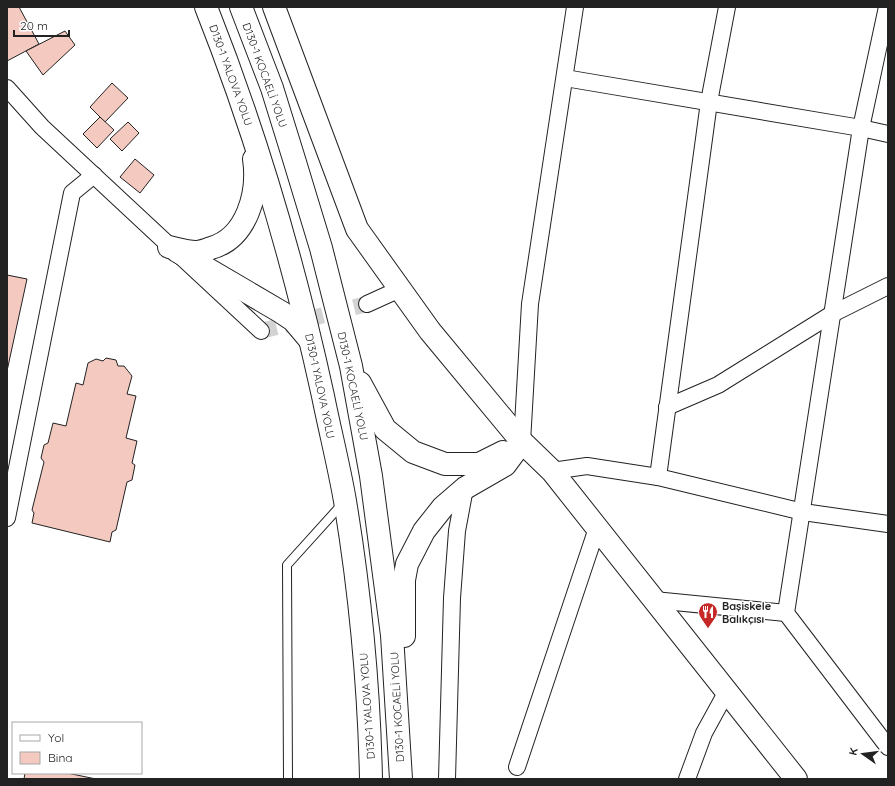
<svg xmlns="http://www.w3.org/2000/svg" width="895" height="786" font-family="Quicksand,sans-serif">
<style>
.building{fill:#f3c9c0;stroke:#222}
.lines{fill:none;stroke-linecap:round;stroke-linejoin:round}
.street-tunnel{stroke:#d3d3d3;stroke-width:16;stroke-dasharray:16 8;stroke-linecap:butt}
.lane-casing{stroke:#222;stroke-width:10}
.street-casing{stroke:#222;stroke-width:18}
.secondary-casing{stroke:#222;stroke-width:24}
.highway-casing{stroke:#222;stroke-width:24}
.lane{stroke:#fff;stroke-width:8}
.street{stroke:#fff;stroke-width:16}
.secondary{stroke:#fff;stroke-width:22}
.highway{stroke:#fff;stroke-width:22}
.labels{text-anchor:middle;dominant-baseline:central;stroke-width:3;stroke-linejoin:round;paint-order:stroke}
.street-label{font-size:11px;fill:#222;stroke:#fff}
.poi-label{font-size:11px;font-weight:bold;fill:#222;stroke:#fff;text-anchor:start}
</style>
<rect width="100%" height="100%" fill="#fff"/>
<g class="building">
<path d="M7,7H19L39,44L7,61Z"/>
<path d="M65,31L75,45L43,75L26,51Z"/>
<path d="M112,83L128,98L105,122L90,107Z"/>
<path d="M100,117L114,130L97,148L83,134Z"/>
<path d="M128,122L139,133L122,151L110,139Z"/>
<path d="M135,159L154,175L140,193L120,177Z"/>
<path d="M7,275L27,279L7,371Z"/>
<path d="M106,358L116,360L118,366H124L132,376L127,394L136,396L126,438L137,441L132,463L135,465L132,480L127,482L116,530L112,532L110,542L32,523L34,513L32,510L44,462L41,458L44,445L48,443L53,423L66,426L76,383L83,385L88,363L96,359L103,361Z"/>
<path d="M25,773H67L96,779H24Z"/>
</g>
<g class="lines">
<path class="street-tunnel" d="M261,331L367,304"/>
<defs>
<path id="lane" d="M288,779L287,565L343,503"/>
<g id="street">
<path d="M887,7L861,128L786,613L888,747"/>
<path d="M565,78L861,128L888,134"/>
<path d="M7,88L42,127L261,331"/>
<path d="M367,304L400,289"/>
<path d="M667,407L718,385L832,314L888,286"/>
<path d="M522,442L530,304L575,7"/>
<path d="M552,471L587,466L658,477L803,512L888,524"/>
<path d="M658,477L709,102L727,7"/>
<path d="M7,518L72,193L94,175"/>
<path d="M654,600L786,613"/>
<path d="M517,767L597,528"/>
<path d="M447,779L452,598L457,531L465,488"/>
<path d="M687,779L704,733L727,691"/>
</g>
<path id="secondary" d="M274,7L357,229L430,331L522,442L552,471L796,779"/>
<g id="highway">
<path d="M206,7C256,133 294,263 323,396C330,431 339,466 345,501C360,592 369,687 371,779"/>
<path d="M241,7L272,88L294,159L321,248L351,366L371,476L392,635L401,779"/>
<path d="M169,247C178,249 187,252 196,252C201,252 206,250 211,248C247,238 259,193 254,159"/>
<path d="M177,251L281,312L293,320L309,339"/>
<path d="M360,383L385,429L413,452L445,464H479L503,452"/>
<path d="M404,636V580L407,564L424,531L443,507L465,488L505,465L522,442"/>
</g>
</defs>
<use href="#lane" class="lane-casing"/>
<use href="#street" class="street-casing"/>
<use href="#secondary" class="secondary-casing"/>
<use href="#highway" class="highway-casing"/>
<use href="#lane" class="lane"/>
<use href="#street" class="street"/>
<use href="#secondary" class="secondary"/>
<use href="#highway" class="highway"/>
</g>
<defs>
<symbol id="restaurant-pin" viewBox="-11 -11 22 30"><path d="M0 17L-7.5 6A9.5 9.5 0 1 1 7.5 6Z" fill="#c62828" stroke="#fff"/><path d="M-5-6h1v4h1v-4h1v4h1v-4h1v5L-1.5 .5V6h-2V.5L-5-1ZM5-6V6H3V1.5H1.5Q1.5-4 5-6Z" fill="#fff"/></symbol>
</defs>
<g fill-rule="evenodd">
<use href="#restaurant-pin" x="697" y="601" width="22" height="30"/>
</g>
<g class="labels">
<g class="street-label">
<text transform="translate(231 75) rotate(70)">D130-1 YALOVA YOLU</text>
<text transform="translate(265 75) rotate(70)">D130-1 KOCAELİ YOLU</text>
<text transform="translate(320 386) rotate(78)">D130-1 YALOVA YOLU</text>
<text transform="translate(353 386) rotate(78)">D130-1 KOCAELİ YOLU</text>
<text transform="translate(367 706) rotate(-94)">D130-1 YALOVA YOLU</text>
<text transform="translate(397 707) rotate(-93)">D130-1 KOCAELİ YOLU</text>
</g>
<g class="poi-label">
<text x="722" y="606">Başiskele<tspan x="722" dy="13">Balıkçısı</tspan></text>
</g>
</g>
<rect width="895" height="786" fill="none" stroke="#222222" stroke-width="16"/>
<rect x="12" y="722" width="130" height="52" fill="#ffffff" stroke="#a7a7a7"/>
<rect x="20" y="735" width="20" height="6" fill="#ffffff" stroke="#a7a7a7"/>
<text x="48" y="742" font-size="12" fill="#222222">Yol</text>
<rect x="20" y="752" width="20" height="12" fill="#f3c9c0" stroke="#a7a7a7"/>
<text x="48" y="762" font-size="12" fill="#222222">Bina</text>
<g transform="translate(863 754) rotate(284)" stroke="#ffffff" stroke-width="3" paint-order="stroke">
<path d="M0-3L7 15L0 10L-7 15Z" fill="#222222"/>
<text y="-6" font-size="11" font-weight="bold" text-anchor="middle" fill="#222222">K</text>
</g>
<path d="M14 30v6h55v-6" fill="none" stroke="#222222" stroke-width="2"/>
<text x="20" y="30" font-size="12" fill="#222222" stroke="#ffffff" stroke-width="3" paint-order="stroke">20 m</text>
</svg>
